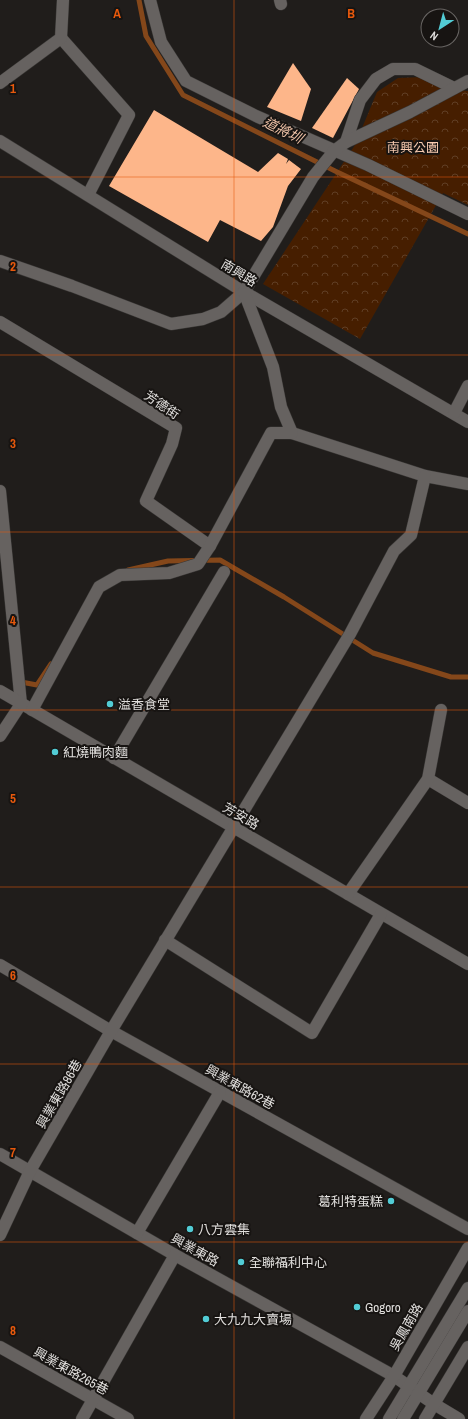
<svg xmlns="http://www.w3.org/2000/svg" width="468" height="1419" font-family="'Archivo Narrow','Noto Sans TC',sans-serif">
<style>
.park{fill:url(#park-crowns)}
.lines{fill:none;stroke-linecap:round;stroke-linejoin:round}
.stream{stroke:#84471a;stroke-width:5}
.building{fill:#fdb68a}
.minor-casing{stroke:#393735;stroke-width:13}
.minor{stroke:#666260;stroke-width:12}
.grid{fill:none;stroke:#e8590c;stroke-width:1;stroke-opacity:0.55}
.poi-dot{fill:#52ccd5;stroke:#171412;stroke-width:1.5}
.labels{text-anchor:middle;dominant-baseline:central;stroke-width:4;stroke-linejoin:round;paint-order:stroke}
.park-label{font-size:13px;fill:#f7caaf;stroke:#171412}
.street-label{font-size:13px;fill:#e1dfdd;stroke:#171412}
.poi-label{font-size:13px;fill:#e1dfdd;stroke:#171412;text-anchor:start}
.water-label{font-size:14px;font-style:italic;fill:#f0c3a8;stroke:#171412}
.grid-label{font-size:13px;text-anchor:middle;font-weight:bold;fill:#e8590c;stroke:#171412;stroke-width:4;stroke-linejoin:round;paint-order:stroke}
</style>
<defs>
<pattern id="park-crowns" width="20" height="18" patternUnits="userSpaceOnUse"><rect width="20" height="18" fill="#461e00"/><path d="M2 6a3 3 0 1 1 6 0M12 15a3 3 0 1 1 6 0" fill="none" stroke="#603e25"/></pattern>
</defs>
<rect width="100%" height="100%" fill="#201d1b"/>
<path class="park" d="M423,77L449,89L468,91V205L443,193L360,339L263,284L355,145L377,92L398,78Z"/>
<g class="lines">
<g class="stream">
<path d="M139,0L146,36L183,95L335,171L468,234"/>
<path d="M128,570L168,561L220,560L284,597L373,653L451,677H468"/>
<path d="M21,682L37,685L51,664"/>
</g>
</g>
<g class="building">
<path d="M293,63L311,89L301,121L267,107Z"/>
<path d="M347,78L359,89L333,138L312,128Z"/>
<path d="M154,110L258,172L278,153L288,159L286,164L289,160L301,169L288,186L273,227L261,241L220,220L208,242L109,186Z"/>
</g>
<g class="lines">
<defs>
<g id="minor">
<path d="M150,0L161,42L186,81L256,116L368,165L468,214"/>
<path d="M280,0L281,4"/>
<path d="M61,38L129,115L88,195"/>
<path d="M0,83L61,38L63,0"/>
<path d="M0,141L244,292L468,422"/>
<path d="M346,142L360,100L376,79L393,69H415L454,88"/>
<path d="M0,261L72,286L171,324L203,319L221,312L244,292"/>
<path d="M0,322L176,428L172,444L146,501L210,546"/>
<path d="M454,413L468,386"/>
<path d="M292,433L425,476L468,484"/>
<path d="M0,491L21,704L0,736"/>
<path d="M0,691L468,964"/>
<path d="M32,710L99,587L120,575L169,573L198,564L210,546L271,433H292L281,407L273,367L244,292L313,177L334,151L346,142L410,112L468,81"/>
<path d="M114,758L224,572"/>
<path d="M428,779L468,803"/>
<path d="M348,894L428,779L441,710"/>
<path d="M165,940L312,1033L381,914"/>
<path d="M0,965L111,1031L468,1229"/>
<path d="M0,1154L175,1255L394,1376L434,1404L459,1419"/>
<path d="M137,1233L220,1092"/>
<path d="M0,1235L30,1171L111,1031L350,634L394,551L411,535L425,476"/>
<path d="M0,1347L128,1419"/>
<path d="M82,1419L175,1255"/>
<path d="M366,1419L394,1376L468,1248"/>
<path d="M389,1419L468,1288"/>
<path d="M403,1419L468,1311"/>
<path d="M425,1419L468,1347"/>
</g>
</defs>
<use href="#minor" class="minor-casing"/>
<use href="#minor" class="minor"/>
</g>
<path class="grid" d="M234,0V1419M0,177H468M0,355H468M0,532H468M0,710H468M0,887H468M0,1064H468M0,1242H468"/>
<g class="poi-dot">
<circle cx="110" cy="704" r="4"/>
<circle cx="55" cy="752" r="4"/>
<circle cx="391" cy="1201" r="4"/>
<circle cx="190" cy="1229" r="4"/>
<circle cx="241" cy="1262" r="4"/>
<circle cx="357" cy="1307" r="4"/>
<circle cx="206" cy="1319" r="4"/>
</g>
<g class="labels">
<g class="park-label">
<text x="413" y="147">南興公園</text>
</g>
<g class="street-label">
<text transform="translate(239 273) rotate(31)">南興路</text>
<text transform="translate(162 405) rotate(34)">芳德街</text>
<text transform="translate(241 816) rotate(30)">芳安路</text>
<text transform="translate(240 1087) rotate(29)">興業東路62巷</text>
<text transform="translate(59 1094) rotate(-60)">興業東路86巷</text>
<text transform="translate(195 1250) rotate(29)">興業東路</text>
<text transform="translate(406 1327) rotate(-60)">吳鳳南路</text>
<text transform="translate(71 1371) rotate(29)">興業東路265巷</text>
</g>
<g class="poi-label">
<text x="118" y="704">溢香食堂</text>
<text x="63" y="752">紅燒鴨肉麵</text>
<text x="383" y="1201" text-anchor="end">葛利特蛋糕</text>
<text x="198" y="1229">八方雲集</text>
<text x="249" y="1262">全聯福利中心</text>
<text x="365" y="1307">Gogoro</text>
<text x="214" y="1319">大九九大賣場</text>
</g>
<g class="water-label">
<text transform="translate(283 130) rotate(26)">道將圳</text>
</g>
</g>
<g class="grid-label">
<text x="117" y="18">A</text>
<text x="351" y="18">B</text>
<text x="13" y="93">1</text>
<text x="13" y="271">2</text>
<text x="13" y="448">3</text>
<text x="13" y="625">4</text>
<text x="13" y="803">5</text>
<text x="13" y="980">6</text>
<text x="13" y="1157">7</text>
<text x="13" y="1335">8</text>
</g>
<g transform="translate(440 28) rotate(216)"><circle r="19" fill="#171412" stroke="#686563"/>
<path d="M0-3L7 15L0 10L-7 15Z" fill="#52ccd5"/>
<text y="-6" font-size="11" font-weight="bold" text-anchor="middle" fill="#e1dfdd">N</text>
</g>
</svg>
